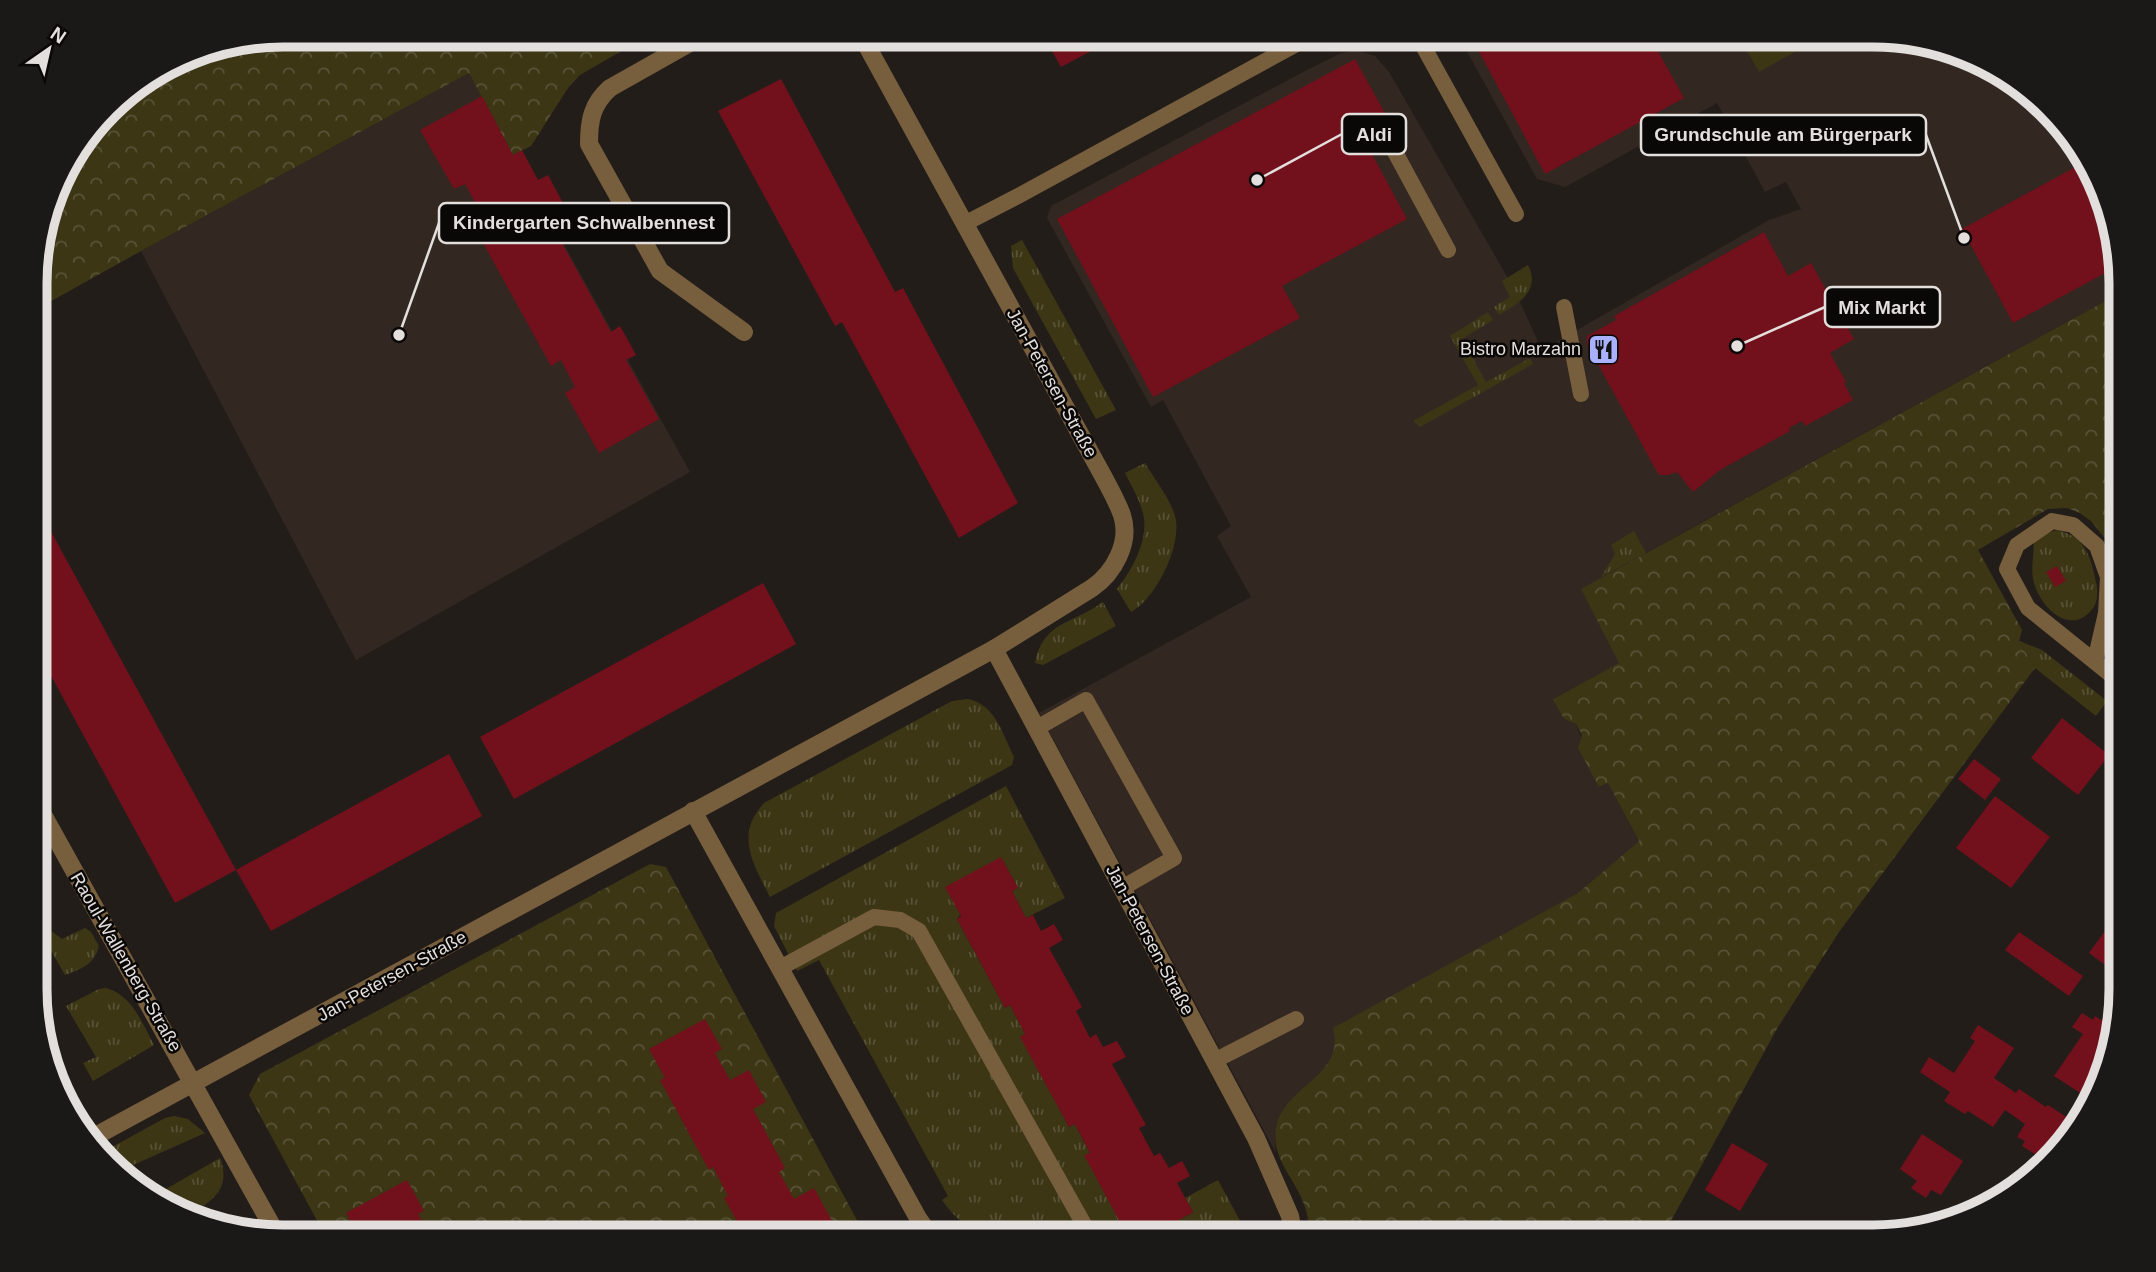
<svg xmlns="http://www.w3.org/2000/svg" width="2156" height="1272" font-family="Arial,sans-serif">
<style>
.built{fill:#322721}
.grass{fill:url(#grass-tufts)}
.park{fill:url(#park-crowns)}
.pitch{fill:#3c3615}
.building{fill:#72111c}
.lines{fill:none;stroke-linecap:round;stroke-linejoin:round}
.lane{stroke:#775e3d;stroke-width:16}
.street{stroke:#775e3d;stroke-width:18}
.labels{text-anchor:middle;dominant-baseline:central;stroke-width:5;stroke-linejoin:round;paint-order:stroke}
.poi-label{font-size:18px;fill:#e3dfdc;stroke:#0a0807;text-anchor:end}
.street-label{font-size:18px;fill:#e3dfdc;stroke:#0a0807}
.rim{fill:none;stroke:#e3dfdc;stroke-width:9}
.leader{fill:none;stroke:#e3dfdc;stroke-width:2.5}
.callout-dot{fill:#e3dfdc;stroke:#0a0807;stroke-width:2.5}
.callout{fill:#0a0807;stroke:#e3dfdc;stroke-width:2.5}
.callout-label{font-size:19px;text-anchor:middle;font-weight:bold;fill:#e3dfdc}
</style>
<defs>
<pattern id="grass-tufts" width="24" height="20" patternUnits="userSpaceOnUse" patternTransform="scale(1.75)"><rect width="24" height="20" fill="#3c3615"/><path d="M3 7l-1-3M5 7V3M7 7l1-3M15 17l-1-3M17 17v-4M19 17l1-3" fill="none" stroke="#585336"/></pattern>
<pattern id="park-crowns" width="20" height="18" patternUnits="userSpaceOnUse" patternTransform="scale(1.75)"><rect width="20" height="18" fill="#3c3615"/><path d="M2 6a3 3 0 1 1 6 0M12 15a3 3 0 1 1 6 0" fill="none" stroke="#585336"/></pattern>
</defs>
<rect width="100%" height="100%" fill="#231d1a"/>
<g class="built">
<path d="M1458,35H1874L1997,68L2088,159L2120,266V293L1646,553L1620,663L1554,698L1564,719L1576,724L1600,787L1608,783L1639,841L1578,893L1336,1039L1333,1054L1326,1067L1283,1110L1278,1122L1275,1140L1276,1153L1039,713L1251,597L1217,536L1231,526L1163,400L1151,407L1047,218L1051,206L1307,70L1339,54L1356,50L1375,56L1389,72L1513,287L1542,350L1769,220L1801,209L1786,182L1765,192L1717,103L1565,187L1537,179Z"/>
<path d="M469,73L690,472L356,660L141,251Z"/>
</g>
<g class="grass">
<path d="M1022,240L1116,410L1096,419L1013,268L1011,246Z"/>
<path d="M1528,265C1541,291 1518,304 1499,315L1494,307L1510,297L1502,281Z"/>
<path d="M1488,312L1493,320L1462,339L1486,382L1530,358L1533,364L1420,427L1413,421L1478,385L1450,336Z"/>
<path d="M1145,463C1154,479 1170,498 1175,516C1183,544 1156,599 1131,612L1117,589C1132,570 1147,543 1144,519C1142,503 1132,487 1125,473Z"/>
<path d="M2057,530C2085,536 2091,557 2096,582C2098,591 2098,601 2093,608C2070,639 2038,605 2033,579C2031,567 2034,553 2034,541L2047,533Z"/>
<path d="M1634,531L1646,553L1601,577L1615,554L1611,545Z"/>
<path d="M1103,602L1116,626L1043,665L1035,663C1043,621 1073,624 1103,602Z"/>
<path d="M2019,641L2042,650L2107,701L2096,716L2035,668Z"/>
<path d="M967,699C995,703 1003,735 1014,757L1012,765L770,897C754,865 734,835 764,803L952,701Z"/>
<path d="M1006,786L1065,898L1026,918L1012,891L1018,888L1001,857L957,919L1005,1008L1010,1005L1025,1034L1021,1037L1069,1127L1075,1124L1090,1153L1085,1155L1128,1237H986C966,1228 954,1217 942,1200L948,1196L819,960L797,971L774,926L776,913Z"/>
<path d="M46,927L62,939L85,928L91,932L99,946C94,965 81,969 65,975L38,928Z"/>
<path d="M106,988C132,995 142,1023 154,1045L93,1081L83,1063L96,1057L66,1006L99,989Z"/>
<path d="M174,1116L188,1119L205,1133L124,1169L103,1152L165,1118Z"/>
<path d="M220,1158C231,1186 215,1200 192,1213L159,1204L152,1197Z"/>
<path d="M1218,1180L1245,1230L1243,1237H1149L1193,1212L1185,1198Z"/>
</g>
<g class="park">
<path d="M283,35H618L630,46L580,75L568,88L531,146L513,155L469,73L141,251L37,309V251L61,173L119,97L188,54Z"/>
<path d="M2120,293V511L2116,540L2110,545L2091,521L2080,513L2067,508L2048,509L1978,550L2022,630L2019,641L2035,668L1839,932L1778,1027L1662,1237H1309C1308,1228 1309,1219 1306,1210C1297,1178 1266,1156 1278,1120C1291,1084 1345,1074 1333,1028L1578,893L1639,841L1608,783L1599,787L1578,748L1582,735L1576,724L1564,719L1553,699L1619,663L1581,589Z"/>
<path d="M650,864L666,867L866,1237H326L249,1095L260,1074Z"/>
</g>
<path class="pitch" d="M1738,35H1826L1759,72Z"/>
<g class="building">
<path d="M1043,35H1121L1061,67Z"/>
<path d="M1470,35H1649L1684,98L1545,174Z"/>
<path d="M1355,59L1392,126L1365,141L1407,219L1282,286L1300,318L1153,397L1057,219Z"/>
<path d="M781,79L895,292L903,288L1018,503L959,538L842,322L835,326L718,111Z"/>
<path d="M482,96L513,155L522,150L538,180L548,175L563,203L546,214L611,332L620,326L629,342L636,355L626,360L659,419L599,453L565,393L575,387L561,360L551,366L468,216L479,210L465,184L454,189L420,130Z"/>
<path d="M2088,160L2120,265L2013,323L1962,229Z"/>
<path d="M1764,232L1788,276L1811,263L1854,339L1830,353L1846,382L1844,383L1853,400L1805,426L1802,421L1789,428L1790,431L1720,470L1693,492L1677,472L1668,475H1660L1657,472L1587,344V336L1616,320L1614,316Z"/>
<path d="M37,506L236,870L175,903L37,650Z"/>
<path d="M2057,566L2066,581L2055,587L2046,572Z"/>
<path d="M763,583L796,644L514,799L480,737Z"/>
<path d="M2062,718L2109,755L2078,795L2031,758Z"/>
<path d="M449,754L482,816L271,931L236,870Z"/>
<path d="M1974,759L2001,779L1985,800L1958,779Z"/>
<path d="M1995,796L2050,837L2011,888L1956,848Z"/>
<path d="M1001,857L1018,888L1012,891L1026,918L1033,915L1041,931L1054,924L1063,940L1049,948L1082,1007L1076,1011L1090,1038L1096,1034L1103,1047L1117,1041L1126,1057L1112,1064L1146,1125L1139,1128L1154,1156L1160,1153L1169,1168L1182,1161L1190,1176L1177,1183L1193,1212L1149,1237H1128L1084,1155L1090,1153L1075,1124L1069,1127L1020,1037L1025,1034L1010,1005L1005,1008L957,919L961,916L945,887Z"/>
<path d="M2113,920L2120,925V976L2089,953Z"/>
<path d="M2019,932L2083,976L2069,996L2005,950Z"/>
<path d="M2082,1013L2093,1020L2095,1016L2114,1028L2091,1100L2054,1076L2083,1034L2072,1027Z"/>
<path d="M705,1019L722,1049L715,1053L730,1080L749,1070L766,1102L753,1109L785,1168L779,1172L794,1199L814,1188L832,1221L818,1228L822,1237H746L724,1198L728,1196L713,1167L709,1170L660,1080L665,1078L649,1049Z"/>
<path d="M1978,1025L2014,1048L1994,1078L2016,1093L2019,1089L2046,1107L2048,1105L2077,1124L2043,1159L2022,1146L2025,1141L2017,1137L2025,1124L2005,1110L1993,1127L1968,1111L1965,1114L1944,1101L1950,1092L1920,1072L1929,1057L1954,1073L1975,1041L1970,1038Z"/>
<path d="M1922,1134L1963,1161L1941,1195L1931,1190L1926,1198L1911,1188L1917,1181L1900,1169Z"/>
<path d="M1732,1143L1768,1164L1740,1211L1705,1190Z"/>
<path d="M407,1180L424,1211L418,1214L431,1237H359L346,1213Z"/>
</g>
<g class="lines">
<g class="lane">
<path d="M1417,35L1516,214"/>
<path d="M1389,141L1448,250"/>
<path d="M964,224L1020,195L1313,35"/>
<path d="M1564,307L1581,394"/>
<path d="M2095,661L2106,613L2108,577L2097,546L2073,525L2052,521L2017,545L2007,569L2028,608L2120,682"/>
<path d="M1037,728L1086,700L1174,858L1122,888"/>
<path d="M780,968L874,917L900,920L919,931L1091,1237"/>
<path d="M1214,1061L1296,1019"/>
</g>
<g class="street">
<path d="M704,35L610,88C592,104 589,120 589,144L660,271L744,332"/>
<path d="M994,649L1256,1138L1290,1216L1294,1237"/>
<path d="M37,804C117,948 198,1091 277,1235"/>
<path d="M693,811L918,1218L931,1237"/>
<path d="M90,1139L994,649L1092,588C1114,573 1131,542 1122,515C1117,501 1109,487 1102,474L861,35"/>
</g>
</g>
<defs>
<symbol id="restaurant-square" viewBox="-11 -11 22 22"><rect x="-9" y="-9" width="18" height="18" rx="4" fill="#a9b0fc" stroke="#0a0807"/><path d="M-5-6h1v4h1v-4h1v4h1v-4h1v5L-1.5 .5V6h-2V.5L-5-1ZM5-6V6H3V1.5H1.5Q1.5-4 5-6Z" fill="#111"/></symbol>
</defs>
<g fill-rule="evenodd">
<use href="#restaurant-square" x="1586" y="332" width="35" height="35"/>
</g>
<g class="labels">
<g class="poi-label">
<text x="1581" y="349">Bistro Marzahn</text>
</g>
<g class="street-label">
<text transform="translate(1052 383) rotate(61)">Jan-Petersen-Straße</text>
<text transform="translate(1150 940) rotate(62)">Jan-Petersen-Straße</text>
<text transform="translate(126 962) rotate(60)">Raoul-Wallenberg-Straße</text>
<text transform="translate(392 976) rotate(-29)">Jan-Petersen-Straße</text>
</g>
</g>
<path d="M0 0H2156V1272H0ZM283 47H1873A236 236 0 0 1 2109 283V989A236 236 0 0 1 1873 1225H283A236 236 0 0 1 47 989V283A236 236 0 0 1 283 47Z" fill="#1b1918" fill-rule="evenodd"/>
<path class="rim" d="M283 47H1873A236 236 0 0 1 2109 283V989A236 236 0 0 1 1873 1225H283A236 236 0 0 1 47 989V283A236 236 0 0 1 283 47Z"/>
<path class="leader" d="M1257 180L1342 134M1964 238L1926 135M399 335L439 223M1737 346L1825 307"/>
<g class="callout-dot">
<circle cx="1257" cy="180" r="7"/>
<circle cx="1964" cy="238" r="7"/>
<circle cx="399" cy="335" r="7"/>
<circle cx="1737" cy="346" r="7"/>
</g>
<g class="callout">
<rect x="1342" y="114" width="64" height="40" rx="7"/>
<rect x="1641" y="115" width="285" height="40" rx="7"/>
<rect x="439" y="203" width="290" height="40" rx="7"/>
<rect x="1825" y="287" width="115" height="40" rx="7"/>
</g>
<g class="callout-label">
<text x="1374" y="141">Aldi</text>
<text x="1783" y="141">Grundschule am Bürgerpark</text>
<text x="584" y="229">Kindergarten Schwalbennest</text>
<text x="1882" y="314">Mix Markt</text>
</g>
<g transform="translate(49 49) rotate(34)" stroke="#0a0807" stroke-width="5" paint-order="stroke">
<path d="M0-5L12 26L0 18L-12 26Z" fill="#e3dfdc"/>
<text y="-10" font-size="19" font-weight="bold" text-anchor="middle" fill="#e3dfdc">N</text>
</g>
</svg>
